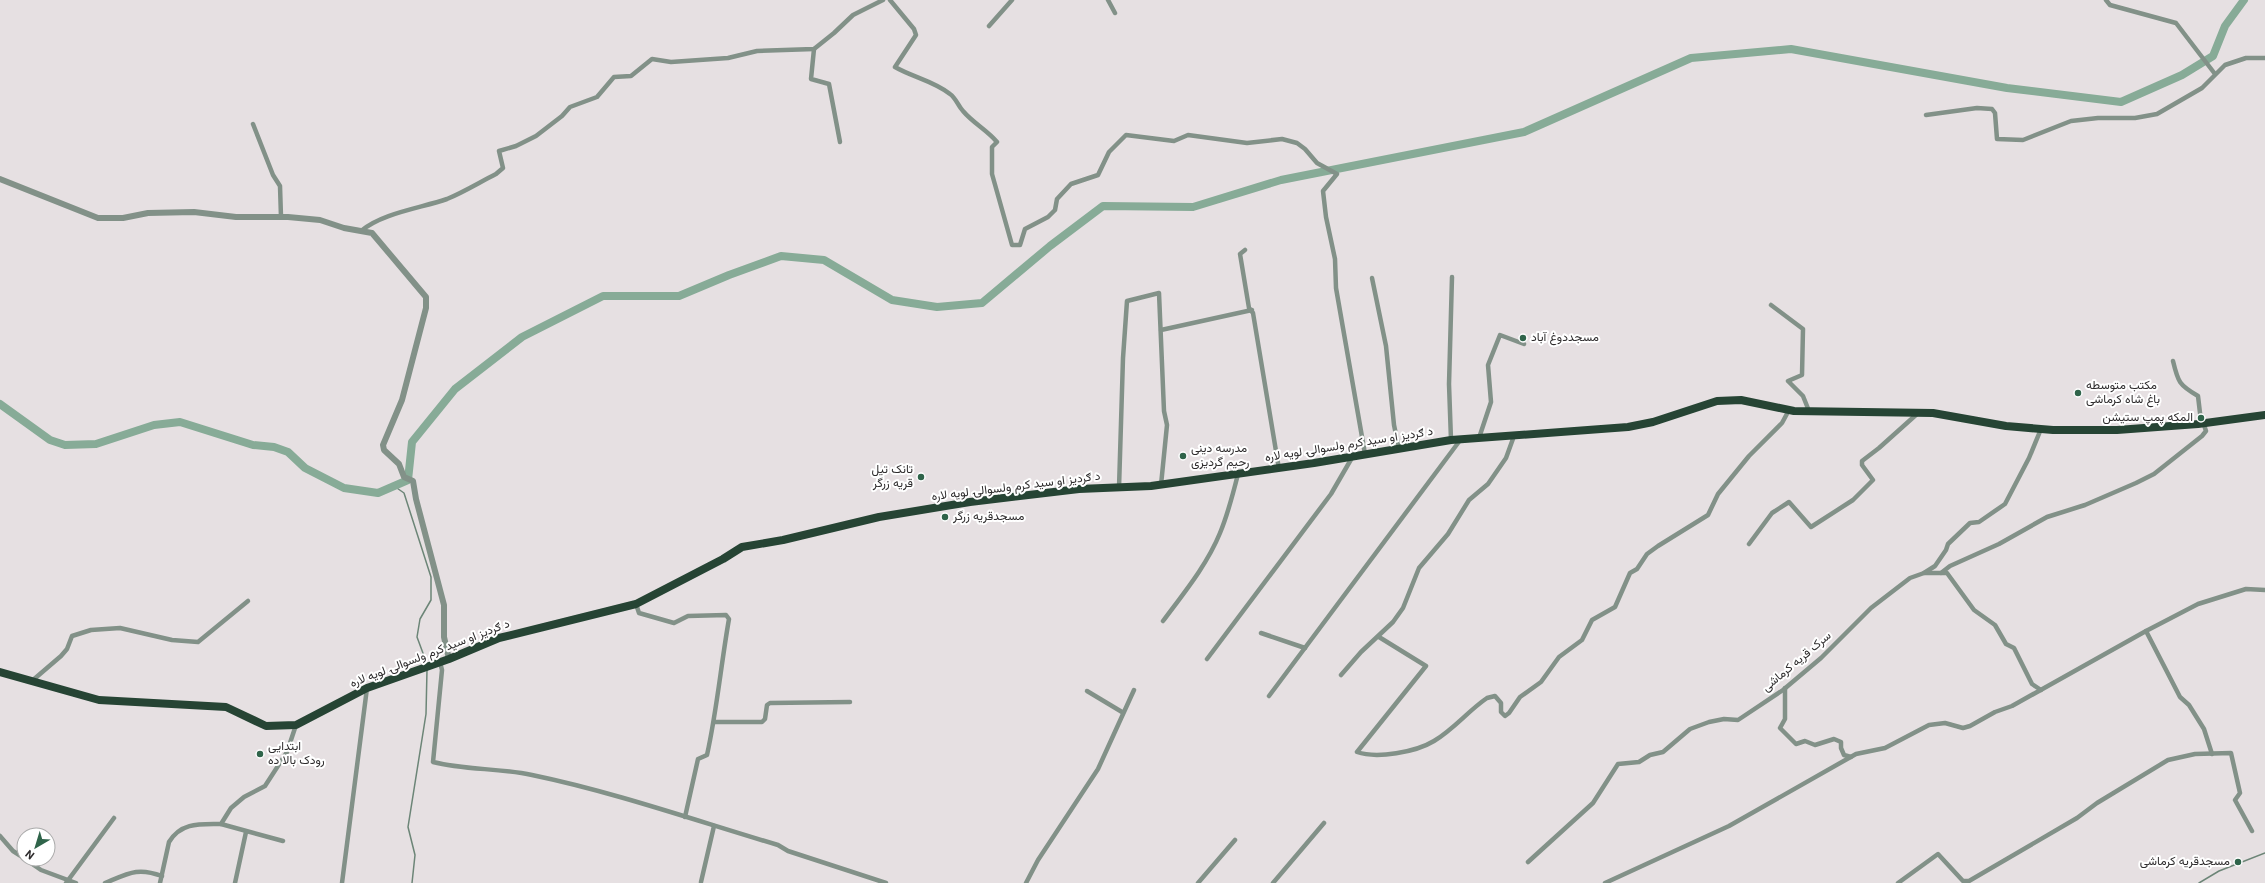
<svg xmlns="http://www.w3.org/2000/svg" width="2265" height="883" font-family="Georgia,Vazirmatn,serif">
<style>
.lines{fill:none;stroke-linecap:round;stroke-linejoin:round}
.stream{stroke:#6c8577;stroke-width:1.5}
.river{stroke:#87ab97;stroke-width:8}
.minor{stroke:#829188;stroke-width:4.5}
.tertiary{stroke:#829188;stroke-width:6}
.trunk{stroke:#264434;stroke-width:8}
.poi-dot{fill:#2f644a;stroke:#fff;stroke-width:1.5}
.labels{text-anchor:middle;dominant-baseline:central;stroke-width:4;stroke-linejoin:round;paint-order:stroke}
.poi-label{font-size:12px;fill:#2e2c2d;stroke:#fff;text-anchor:start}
.street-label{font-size:12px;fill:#2e2c2d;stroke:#fff}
</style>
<rect width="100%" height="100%" fill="#e6e0e2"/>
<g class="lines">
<g class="stream">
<path d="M394,486L404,493L431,577V600L420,619L417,637L427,664"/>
<path d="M412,883L415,855L408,827L426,714L427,670"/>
<path d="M2199,883L2219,871L2265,853"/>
</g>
<path class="river" d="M0,404L50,440L65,445L96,444L154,425L180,422L253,445L274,447L288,452L305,468L344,488L378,493L408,480L412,442L455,389L522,337L603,296H679L729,275L781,256L824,260L892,300L937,307L982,303L1050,246L1103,206L1193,207L1281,180L1524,132L1691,58L1791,49L2007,88L2121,102L2182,75L2213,56L2225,26L2244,0"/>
<g class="minor">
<path d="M890,0L914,29L916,35L895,67C912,77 934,81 950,94C956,98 958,106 963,111C973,123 987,130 997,142L992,147V174L1012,245H1020L1025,229L1048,217L1055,210L1057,199L1071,184L1098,175L1109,152L1126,135L1174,141L1188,135L1247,143L1282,139L1297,143L1305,149L1317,163L1337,174L1323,191L1326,217L1335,259L1336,288L1365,454"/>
<path d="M1108,0L1115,13"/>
<path d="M2106,0L2110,5L2176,23L2215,74"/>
<path d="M989,26L1012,0"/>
<path d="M814,49L811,79L829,84L840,142"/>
<path d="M1926,115L1977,108L1992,109L1995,113L1997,139L2023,140L2071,121L2098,118H2135L2157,114L2202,88L2225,65L2246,58H2265"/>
<path d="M253,124L273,175L280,186L281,217"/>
<path d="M361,231C382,213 421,208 447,199C464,192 480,182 496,174L503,168L499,151L516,146L536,136L562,116L570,107L597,97L614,77L631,76L652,59L671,62L728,58L757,51L814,49L834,33L853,15L883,0"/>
<path d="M1245,250L1240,254L1249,308L1253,313L1279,469"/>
<path d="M1372,278L1386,346L1394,425L1399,449"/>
<path d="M1771,305L1803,329L1802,375L1788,381L1803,396L1809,411"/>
<path d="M1161,330L1252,310"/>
<path d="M1479,438L1491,402L1488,365L1500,335L1524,344"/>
<path d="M1451,440L1449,384L1452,277"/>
<path d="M1119,488L1123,358L1127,301L1159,293L1164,411L1167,425L1161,485"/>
<path d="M1749,544L1772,513L1789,502L1811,527L1853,500L1873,480L1862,465V461L1879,448L1917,414"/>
<path d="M1924,573H1941L1950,566L1999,544L2047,517L2085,505L2136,483L2154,474L2202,436L2206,431L2200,413L2198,396C2179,385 2178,382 2173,361"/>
<path d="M1941,573H1947L1974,610L1995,625L2006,644L2014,648L2032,684L2041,690"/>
<path d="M636,604L639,613L674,623L688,616L726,615L729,619C721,664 717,710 707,755L698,759L685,817"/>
<path d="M1163,621C1183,594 1207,565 1220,533C1228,514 1233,494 1238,474"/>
<path d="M2146,631L2180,697L2189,705L2204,729L2212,754"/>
<path d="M1261,633L1305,648"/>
<path d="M1379,637L1426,666L1357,752C1377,759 1416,752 1434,741C1454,729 1468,711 1487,698L1495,696L1501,703V712L1505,716L1509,713L1520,697L1541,682L1559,657L1582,640L1592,620L1615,607L1630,573L1637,569L1647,554L1658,546L1708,515L1718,494L1749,456L1782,423L1789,410"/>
<path d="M1207,659L1331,494L1353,456"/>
<path d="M440,662L442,670L433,762C464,770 499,768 532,775C614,792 697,821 778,845L788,851L886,883"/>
<path d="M1341,675L1361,652L1393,622L1403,608L1419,568L1448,534L1469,500L1488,484L1506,458L1514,436"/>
<path d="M33,680L61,656L67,649L72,636L91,630L120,628L172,640L198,642L248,601"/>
<path d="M1785,688V719L1780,728L1796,744L1805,741L1815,745L1834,739L1841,742V748L1844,755L1851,757"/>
<path d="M1087,691L1122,712"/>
<path d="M1269,696L1461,439"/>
<path d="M715,722H762L765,719L767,705L770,703L850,702"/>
<path d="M221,824L283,841"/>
<path d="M0,836L13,851L24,858"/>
<path d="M25,859L41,870L76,883"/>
<path d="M1528,862L1593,803L1618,764L1639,762L1650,755L1663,752L1690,729L1709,722L1724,719L1738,720L1783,690L1821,658L1871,608L1910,578L1924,573L1935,566L1946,550L1948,544L1970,523L1979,522L2005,504L2029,458L2041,429"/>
<path d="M701,882L714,826"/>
<path d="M66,883L114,818"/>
<path d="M105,883C129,873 138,867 162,876"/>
<path d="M160,883L169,842C181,822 200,824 221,824L231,808L244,797L265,786L287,752L296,725"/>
<path d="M235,883L246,832"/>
<path d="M342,883L367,688"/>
<path d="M1026,883L1038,860L1098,769L1134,690"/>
<path d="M1198,883L1235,840"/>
<path d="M1273,883L1324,823"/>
<path d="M1605,883L1729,826L1856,754L1885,748L1929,725L1945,723L1963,728L1970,726L1995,712L2012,706L2146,631L2198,604L2246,589L2265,590"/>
<path d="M1898,883L1938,854L1963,881H1969L2077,818L2097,803L2168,760L2195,754L2231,753L2240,793L2235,800L2252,831"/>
</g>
<path class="tertiary" d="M0,179L98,218H123L148,213L194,212L236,217H288L320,220L344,228L372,233L426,297V308L402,400L383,445L384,450L399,464L404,477L413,481L416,499L444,605V637L449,659"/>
<path class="trunk" d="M0,672L99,700L226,707L266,726L296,725L367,688L449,659L499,638L636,604L723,559L742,547L783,540L879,517L970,502L1079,489L1151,486L1314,463L1451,440L1628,427L1653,422L1717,401L1741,400L1794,411L1933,413L2006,426L2053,430H2117L2198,424L2265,415"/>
</g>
<g class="poi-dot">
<circle cx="1523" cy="338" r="4"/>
<circle cx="2078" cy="393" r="4"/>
<circle cx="2201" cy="418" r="4"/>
<circle cx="1183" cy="456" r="4"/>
<circle cx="921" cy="477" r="4"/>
<circle cx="945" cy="517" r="4"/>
<circle cx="260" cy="754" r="4"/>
<circle cx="2238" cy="862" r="4"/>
</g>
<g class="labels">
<g class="poi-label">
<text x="1531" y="338">مسجددوغ آباد</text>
<text x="2086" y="386">مکتب متوسطه<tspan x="2086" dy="14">باغ شاه کرماشی</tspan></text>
<text x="2193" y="418" text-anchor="end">المکه پمپ ستیشن</text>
<text x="1191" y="449">مدرسه دینی<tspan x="1191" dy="14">رحیم گردیزی</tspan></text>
<text x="913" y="470" text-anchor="end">تانک تیل<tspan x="913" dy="14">قریه زرگر</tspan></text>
<text x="953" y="517">مسجدقریه زرگر</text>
<text x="268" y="747">ابتدایی<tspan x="268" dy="14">رودک بالا ده</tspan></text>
<text x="2230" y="862" text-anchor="end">مسجدقریه کرماشی</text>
</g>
<g class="street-label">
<text transform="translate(1349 445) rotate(-9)">د ګردیز او سید کرم ولسوالۍ لویه لاره</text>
<text transform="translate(1016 487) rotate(-7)">د ګردیز او سید کرم ولسوالۍ لویه لاره</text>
<text transform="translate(430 654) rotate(-21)">د ګردیز او سید کرم ولسوالۍ لویه لاره</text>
<text transform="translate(1797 662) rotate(-40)">سرک قریه کرماشی</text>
</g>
</g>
<g transform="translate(36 847) rotate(218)"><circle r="19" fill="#ffffff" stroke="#ababab"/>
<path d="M0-3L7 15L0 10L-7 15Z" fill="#2f644a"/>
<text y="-6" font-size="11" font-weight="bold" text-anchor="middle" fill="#2e2c2d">N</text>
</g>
</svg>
